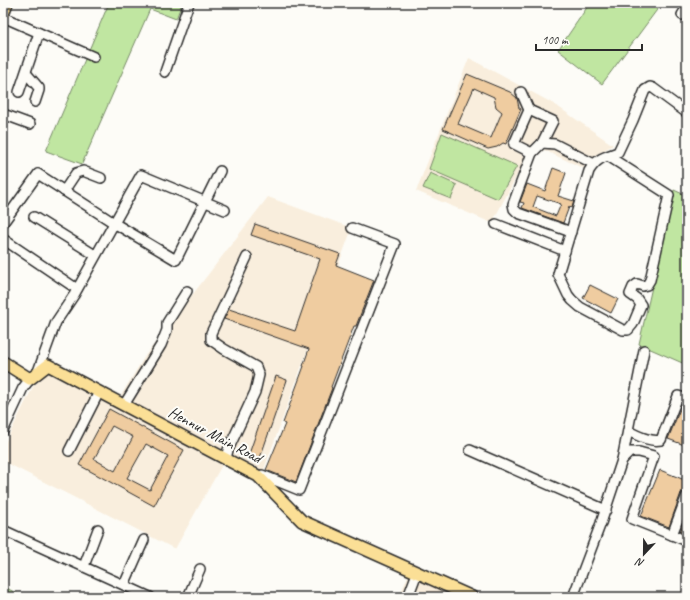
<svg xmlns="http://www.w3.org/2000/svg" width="690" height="600" font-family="Caveat,sans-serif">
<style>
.built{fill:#f9eedd}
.green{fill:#c0e6a1;stroke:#768866}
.building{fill:#efcca0;stroke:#2b2b2b;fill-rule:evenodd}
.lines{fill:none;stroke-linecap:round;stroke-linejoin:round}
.minor-casing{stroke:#2b2b2b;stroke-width:12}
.major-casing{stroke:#2b2b2b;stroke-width:14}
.minor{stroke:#fdfcf7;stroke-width:9}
.major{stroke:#fbdf96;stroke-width:11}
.labels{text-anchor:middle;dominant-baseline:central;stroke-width:4;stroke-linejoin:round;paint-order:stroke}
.street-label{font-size:16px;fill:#2b2b2b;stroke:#fdfcf7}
</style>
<rect width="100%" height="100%" fill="#fdfcf7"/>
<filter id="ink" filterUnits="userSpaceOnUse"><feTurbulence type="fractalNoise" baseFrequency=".025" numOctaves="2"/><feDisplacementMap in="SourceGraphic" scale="8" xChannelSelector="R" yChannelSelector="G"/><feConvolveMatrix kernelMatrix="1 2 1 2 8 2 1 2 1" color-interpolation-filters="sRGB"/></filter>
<g filter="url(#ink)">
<g class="built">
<path d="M469,58L554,104L613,145L596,155L585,169L544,150L534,159L527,156L492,223L416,191Z"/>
<path d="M268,197L352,228L262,475L120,397L145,356Z"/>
<path d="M50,371L222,465L175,549L3,461V447L34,385Z"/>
<path d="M408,576L458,597H399Z"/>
</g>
<g class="green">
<path d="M109,3H182L176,19L150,9L82,164L46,151Z"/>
<path d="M590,3H662L602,84L558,50Z"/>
<path d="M442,133L517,166L498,199L429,169Z"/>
<path d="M430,173L457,185L451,199L423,188Z"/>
<path d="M674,190L687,196V365L639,344Z"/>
<path d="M3,586L23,597H3Z"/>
</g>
<g class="building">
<path d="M467,74L510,92L517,98L519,108L521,109L506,144L503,143L497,147L488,149L443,129ZM474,88L494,97L496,107L502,112L491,138L458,124Z"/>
<path d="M553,168L566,173L558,196L574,201L572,208L569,207L563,223L522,208L524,203L520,202L527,184L545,191ZM537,196L561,204L556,216L533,207Z"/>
<path d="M255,224L340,254L336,265L374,280L356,326H354L331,387L332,388L296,482L266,470L285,424L283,423L304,366H303L309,349L224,319L229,309L295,331L320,259L251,235Z"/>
<path d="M590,285L618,299L611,313L583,298Z"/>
<path d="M276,376L287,380L260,458L249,454Z"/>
<path d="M682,404L687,405V446L668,439Z"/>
<path d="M109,409L184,450L154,506L79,465ZM112,426L133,437L115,471L94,459ZM146,444L168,456L150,490L127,478Z"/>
<path d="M660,470L687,481V486L686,489L681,493L669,527L641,516Z"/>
<path d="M687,512V535L680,532Z"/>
</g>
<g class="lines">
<defs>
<g id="minor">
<path d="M682,15L687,7"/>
<path d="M3,17L94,57"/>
<path d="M165,72L189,3"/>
<path d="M26,73L39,88V90L35,102"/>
<path d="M19,92L39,33"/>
<path d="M521,92L529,110L514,144L532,153"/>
<path d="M529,110L553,121L542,143"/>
<path d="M3,114L30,124"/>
<path d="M608,156L669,195L650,280L647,285L643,286L637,284L633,287L630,294L637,299L641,305L633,324L628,330H623L580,307L572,300L568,295L558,274L589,171C597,158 604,157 618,152L633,120L645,90L650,87L653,88L687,113"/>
<path d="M64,191L76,173L83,171L101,178"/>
<path d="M34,217L95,255"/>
<path d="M3,223L38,174L114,223L176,260L220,171"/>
<path d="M496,224L565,251"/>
<path d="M571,232L518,213L514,209L513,204L532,153L542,143L555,144L594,164"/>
<path d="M3,239L77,289"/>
<path d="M37,374L56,322L74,295L141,175L225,210"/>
<path d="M124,405L161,345L167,330V323L187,291"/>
<path d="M3,431L23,388L30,379"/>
<path d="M628,431C639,436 649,442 661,440L678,396L687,399"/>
<path d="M470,450L606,510"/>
<path d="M69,451L99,392"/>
<path d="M226,459L228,450L255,392L259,375L256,367L224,349L211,340V333L247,257"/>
<path d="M622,460L630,452H639L654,456L632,519L687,541"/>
<path d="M258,476L262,475L299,490L395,244L352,228"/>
<path d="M3,530L150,597"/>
<path d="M672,535L687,495"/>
<path d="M84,566L98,529"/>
<path d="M124,585L144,540"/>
<path d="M188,597L200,569"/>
<path d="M408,597L417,573"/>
<path d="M573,597L601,523L622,460L644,350"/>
</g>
<g id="major">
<path d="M3,14L7,3"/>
<path d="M3,362L30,379L48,365L258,476L302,521L472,597"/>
</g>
</defs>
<use href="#minor" class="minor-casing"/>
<use href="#major" class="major-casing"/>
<use href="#minor" class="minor"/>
<use href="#major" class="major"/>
</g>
</g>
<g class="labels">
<g class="street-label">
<text transform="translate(215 435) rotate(28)">Hennur Main Road</text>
</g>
</g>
<rect width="690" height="600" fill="none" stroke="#fdfcf7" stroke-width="16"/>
<rect x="8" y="8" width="674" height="584" fill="none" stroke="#2b2b2b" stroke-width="1.5" filter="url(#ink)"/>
<g transform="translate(644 554) rotate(202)" stroke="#fdfcf7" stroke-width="3" paint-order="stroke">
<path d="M0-3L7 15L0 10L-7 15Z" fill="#2b2b2b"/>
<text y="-6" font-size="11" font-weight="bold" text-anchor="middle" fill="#2b2b2b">N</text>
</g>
<path d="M536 44v6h106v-6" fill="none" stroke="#2b2b2b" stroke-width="2"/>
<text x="542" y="44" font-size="12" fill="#2b2b2b" stroke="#fdfcf7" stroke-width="3" paint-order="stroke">100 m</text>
</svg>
